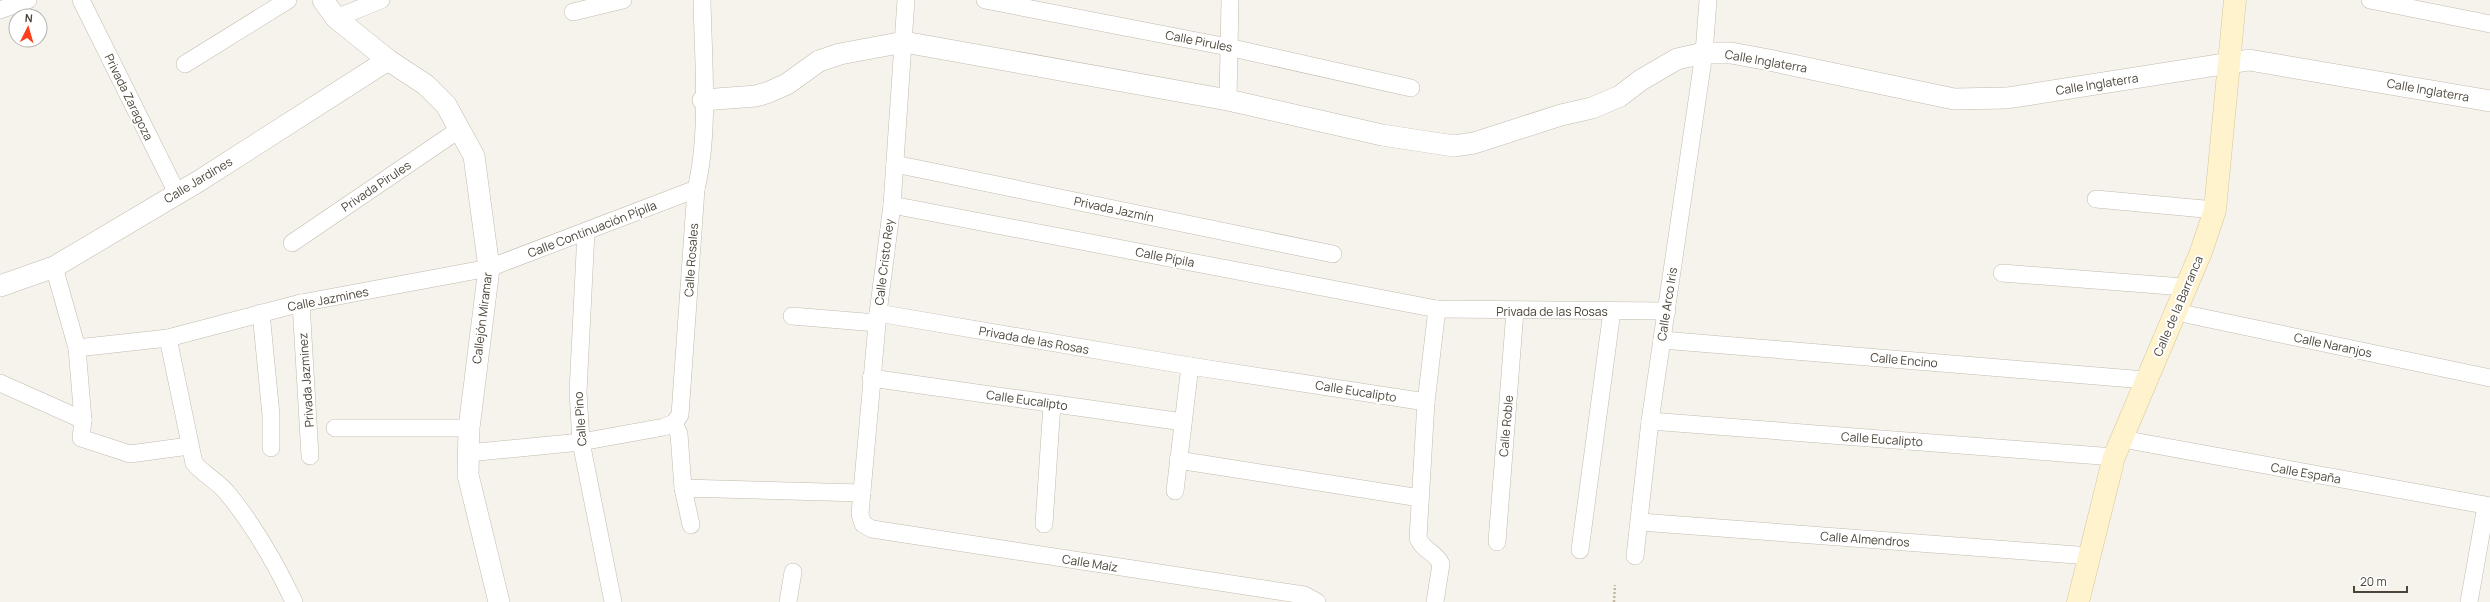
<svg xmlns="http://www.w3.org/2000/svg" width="2490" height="602" font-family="Manrope,sans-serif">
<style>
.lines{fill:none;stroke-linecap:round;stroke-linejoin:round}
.minor-casing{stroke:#c2bbae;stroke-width:18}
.tertiary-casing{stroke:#c2bbae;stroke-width:22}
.secondary-casing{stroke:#d6c79b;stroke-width:23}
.path{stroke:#c4b79f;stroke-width:2.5;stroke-dasharray:2 2;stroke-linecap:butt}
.minor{stroke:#fff;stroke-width:17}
.tertiary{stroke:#fff;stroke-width:21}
.secondary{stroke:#fff3cd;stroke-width:22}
.labels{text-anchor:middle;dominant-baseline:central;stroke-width:4;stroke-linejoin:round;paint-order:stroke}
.street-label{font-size:12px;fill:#4b4439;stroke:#fff}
</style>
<rect width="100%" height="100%" fill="#f6f3ec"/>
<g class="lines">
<defs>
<g id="minor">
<path d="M81,0L177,193"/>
<path d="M906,0L892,205L878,313L860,514L863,524L872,529L1304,595L1317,602"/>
<path d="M985,0L1228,47L1411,88"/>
<path d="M2370,0L2490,24"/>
<path d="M0,10L28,0"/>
<path d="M573,12L623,0"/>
<path d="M336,18L381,0"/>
<path d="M185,64L288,0"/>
<path d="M1228,100L1230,0"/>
<path d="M895,164L1333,254"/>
<path d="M2096,199L2215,210"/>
<path d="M892,205L1437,309L1667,311"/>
<path d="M586,232L578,392L581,442L613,602"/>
<path d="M292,243L460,129"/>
<path d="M54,267L77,348L83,420L81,438L130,454L189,446"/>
<path d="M2002,273L2184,287"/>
<path d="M301,303L310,456"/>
<path d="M2176,312L2490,378"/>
<path d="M261,313L271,415V448"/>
<path d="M878,313L1190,366L1426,402"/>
<path d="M792,316L877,323"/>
<path d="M168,338L194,463C204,475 218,481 228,494C255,527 276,564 294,602"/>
<path d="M1662,340L2145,380"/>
<path d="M77,348L168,338L301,303L489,268L696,189"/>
<path d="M871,378L1183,422"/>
<path d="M0,383L83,420"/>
<path d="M1650,421L2114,457"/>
<path d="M674,423L679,434L683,488L691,525"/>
<path d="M335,428H469"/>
<path d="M2122,439L2490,506"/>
<path d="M468,453L581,442L664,427L674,423L680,415L696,189C710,133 703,58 702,0"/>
<path d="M1178,460L1420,498"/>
<path d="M683,488L862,493"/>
<path d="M1175,491L1190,366"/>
<path d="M1640,522L2090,556"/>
<path d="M1044,524L1052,404"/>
<path d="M1497,542L1515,311"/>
<path d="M1580,550L1612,311"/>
<path d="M1635,556L1650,421L1704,53L1708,0"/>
<path d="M788,602L793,572"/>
<path d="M1435,602L1441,564C1437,553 1422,550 1418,538L1426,402L1437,309"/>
<path d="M2469,602L2486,506"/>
</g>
<g id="tertiary">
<path d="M323,0L336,18L388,60L426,85L446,105L474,156L489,268L469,428L468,475L499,602"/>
<path d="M703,100L756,96L769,92L787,84L819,61L840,54L904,42L1228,100L1382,135L1454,146L1474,143L1561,115L1592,108L1620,96L1641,80L1677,59L1704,53H1731L1769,60L1954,99L2007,98L2249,60L2490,101"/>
<path d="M0,286L54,267L199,181L388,60"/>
</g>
<path id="secondary" d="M2078,602L2114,457L2201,252L2215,210L2235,0"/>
</defs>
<use href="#minor" class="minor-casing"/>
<use href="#tertiary" class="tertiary-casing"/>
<use href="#secondary" class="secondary-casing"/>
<path class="path" d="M1614,602L1615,585"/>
<use href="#minor" class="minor"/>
<use href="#tertiary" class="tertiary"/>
<use href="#secondary" class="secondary"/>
</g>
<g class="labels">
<g class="street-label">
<text transform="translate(1199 41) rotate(11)">Calle Pirules</text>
<text transform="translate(1766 61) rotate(10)">Calle Inglaterra</text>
<text transform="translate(2097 84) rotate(-9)">Calle Inglaterra</text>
<text transform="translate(2428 90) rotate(10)">Calle Inglaterra</text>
<text transform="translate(129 97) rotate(64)">Privada Zaragoza</text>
<text transform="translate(198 180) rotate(-31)">Calle Jardines</text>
<text transform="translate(376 186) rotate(-34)">Privada Pirules</text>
<text transform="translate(1114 209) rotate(12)">Privada Jazmín</text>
<text transform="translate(592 229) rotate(-21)">Calle Continuación Pípila</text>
<text transform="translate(1165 257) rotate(11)">Calle Pípila</text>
<text transform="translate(691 260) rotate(-86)">Calle Rosales</text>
<text transform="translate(884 262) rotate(-83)">Calle Cristo Rey</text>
<text transform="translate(328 299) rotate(-11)">Calle Jazmines</text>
<text transform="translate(1667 304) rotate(-81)">Calle Arco Iris</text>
<text transform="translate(2178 306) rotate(-67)">Calle de la Barranca</text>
<text x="1552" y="311">Privada de las Rosas</text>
<text transform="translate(482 318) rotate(-83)">Callejón Miramar</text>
<text transform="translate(1034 340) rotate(10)">Privada de las Rosas</text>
<text transform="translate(2333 345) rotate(12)">Calle Naranjos</text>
<text transform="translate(1904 360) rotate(5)">Calle Encino</text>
<text transform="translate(306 380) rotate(-94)">Privada Jazminez</text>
<text transform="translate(1356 391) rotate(9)">Calle Eucalipto</text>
<text transform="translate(1027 400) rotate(8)">Calle Eucalipto</text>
<text transform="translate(580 419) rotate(-94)">Calle Pino</text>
<text transform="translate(1506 426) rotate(-85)">Calle Roble</text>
<text transform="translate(1882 439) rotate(4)">Calle Eucalipto</text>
<text transform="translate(2306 473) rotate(10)">Calle España</text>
<text transform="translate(1865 539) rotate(4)">Calle Almendros</text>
<text transform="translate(1090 563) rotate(9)">Calle Maíz</text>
</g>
</g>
<g transform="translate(28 28) rotate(5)"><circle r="19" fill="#ffffff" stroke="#b7b4b0"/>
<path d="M0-3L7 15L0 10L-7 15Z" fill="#fc3f1d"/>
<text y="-6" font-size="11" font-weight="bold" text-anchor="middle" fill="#4b4439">N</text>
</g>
<path d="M2354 586v6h53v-6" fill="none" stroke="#4b4439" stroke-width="2"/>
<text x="2360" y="586" font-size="12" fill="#4b4439" stroke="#ffffff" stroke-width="3" paint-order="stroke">20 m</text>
</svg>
